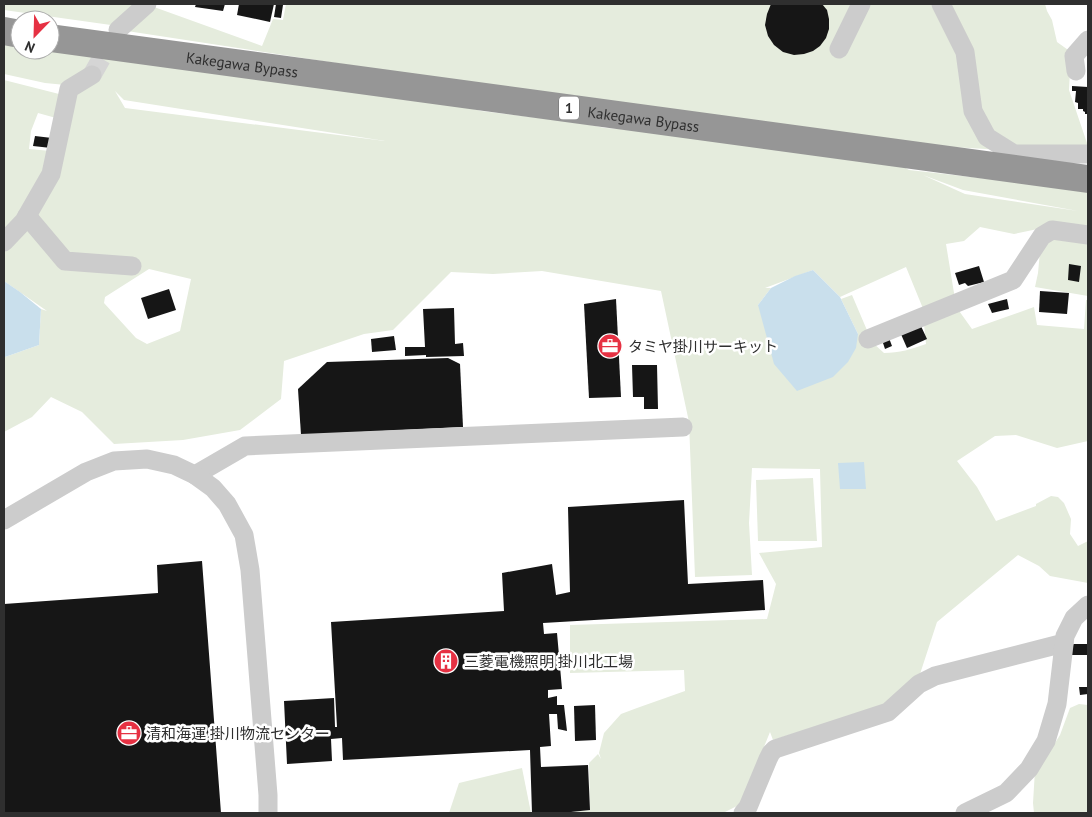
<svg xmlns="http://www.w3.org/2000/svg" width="1092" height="817" font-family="'PT Sans','Noto Sans JP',sans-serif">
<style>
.green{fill:#e5ecdd;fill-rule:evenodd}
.water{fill:#c9dfec}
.building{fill:#161616}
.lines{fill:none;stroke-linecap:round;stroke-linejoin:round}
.minor-tunnel{stroke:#d5d5d5;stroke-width:19;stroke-dasharray:19 9;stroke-linecap:butt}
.minor{stroke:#ccc;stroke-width:19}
.highway{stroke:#969696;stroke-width:28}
.labels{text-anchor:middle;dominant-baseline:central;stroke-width:5;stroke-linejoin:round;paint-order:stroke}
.shield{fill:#fff;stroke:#6d6d6d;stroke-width:1}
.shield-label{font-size:14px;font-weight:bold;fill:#2f2f2f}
.street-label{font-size:15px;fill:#2f2f2f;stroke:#fff}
.poi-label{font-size:15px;fill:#2f2f2f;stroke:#fff;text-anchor:start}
</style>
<rect width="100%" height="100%" fill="#fff"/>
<g class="green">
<path d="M4,4H144L118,26L4,10Z"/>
<path d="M285,4H1045L1047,11L1052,20L1057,42L1071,52L1069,90L1088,146L1020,151L855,141L630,108L127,31L154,7L262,46L273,19L283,20L286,4Z"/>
<path d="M4,41L20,43V50H50L466,107L481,111L581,123L605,128L666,132L902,166L909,170L1088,190V231L1052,226L1014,234L980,227L964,241L946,244L955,299L924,311L906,267L840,297L813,270L765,288H771L758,305L858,334L841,299L852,295L872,342L884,353C899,353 912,349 926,344L924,324L957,308L972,329L1034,307L1037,325L1084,329L1086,300H1088V441L1057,448L1016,435L995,436L957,461L977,487L996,521L1036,506V504L1051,496L1058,497L1064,503L1071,519L1070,534L1078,546L1088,541V583L1050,576L1039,566L1018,555L937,622L920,674L884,705L773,740L770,732L741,804L723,813H571V812L590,810L589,763L598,754L601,759L599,753L604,733L621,714L637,708L685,691L684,670L570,673V625L767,619L776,584L759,553L822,547L820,469L752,468L749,523L752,575L695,577L689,422L661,291L542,271L493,274L451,272L393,330L364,334L284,361L281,399L240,430L183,440L114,444L82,412L51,397L32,417L4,432V356L5,357L39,345L41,309L47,311L4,281V80L63,95L56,118L38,113L31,131L29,149L51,151L76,86L45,83L4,74ZM115,91L124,100L385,141L125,108ZM923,175L963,190L1078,211L965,194ZM149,269L191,279L180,331L147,344L136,338L104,303L105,297Z"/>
<path d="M1058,234L1088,239V296L1035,287L1038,273L1041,241Z"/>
<path d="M813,478L817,541H758L756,480Z"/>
<path d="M1079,704L1088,705V813H1034L1033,803L1035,770L1046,757L1060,735L1070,708Z"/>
<path d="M522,768L531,813H449L459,783Z"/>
</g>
<g class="water">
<path d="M813,270L840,297L858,334L856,348L848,362L833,377L797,391L774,364L758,305L771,288L795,276Z"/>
<path d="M4,281L20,292L41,309L39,345L5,357L4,356Z"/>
<path d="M864,462L866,489H840L838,463Z"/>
</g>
<g class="building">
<path d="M196,4H225L223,11L195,7Z"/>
<path d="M239,4H274L270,22L237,15Z"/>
<path d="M276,4L283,5L281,18L274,17Z"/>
<path d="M771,4H822L827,10L829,19V29L826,38L820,46L813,51L804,54L794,55L783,52L774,45L768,36L765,25L767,14Z"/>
<path d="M1072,86L1088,87V114H1085V112L1083,111V109H1078V103L1075,102L1076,91H1072Z"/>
<path d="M35,136L52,138L51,148L33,146Z"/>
<path d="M1069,264L1081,266L1079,282L1068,280Z"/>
<path d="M979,266L984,282L968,286L965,283L959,285L955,273Z"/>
<path d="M169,289L176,310L148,319L141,298Z"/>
<path d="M1040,291L1069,293L1067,314L1039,312Z"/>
<path d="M616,299L621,397L589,398L584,304Z"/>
<path d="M1007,299L1009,309L992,313L988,304Z"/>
<path d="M454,308L455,344L463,343L464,356L426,357V355L405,356V347H425L423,309Z"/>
<path d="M920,324L927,339L907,348L900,332Z"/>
<path d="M394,336L396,350L372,352L371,339Z"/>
<path d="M889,338L892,346L885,349L882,340Z"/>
<path d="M448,358L460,364L463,427L301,435L298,389L327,362Z"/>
<path d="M632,365H657L658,409H644V397H633Z"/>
<path d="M684,500L688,584L763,580L765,610L543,623L544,634L557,633L562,689L548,690V698L557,696V705H564L567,731L558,729L557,714H549L551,746L540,747L541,767L588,765L590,810L571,812V813H532L530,750L343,760L342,738L331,739L332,761L287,764L284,701L334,698L335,727H337L331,622L504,611L502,573L552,564L556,595L570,592L568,507Z"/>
<path d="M202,561L221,813H4V604L158,593L157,565Z"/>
<rect x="1071" y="644" width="17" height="11"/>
<path d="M1079,687H1088V694L1080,695Z"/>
<path d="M595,705L596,740L575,741L574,706Z"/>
</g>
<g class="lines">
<path class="minor-tunnel" d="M92,75L113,38"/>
<g class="minor">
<path d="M941,4L965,52L973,111L987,137L1014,154H1088"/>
<path d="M118,30L147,4"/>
<path d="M839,49L861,4"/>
<path d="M1076,71L1074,56L1088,40"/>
<path d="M27,216L65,261L132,266"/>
<path d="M4,242L24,221L51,174L69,89L92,75"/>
<path d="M868,339L1013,280L1042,236L1052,230L1088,235"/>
<path d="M195,475L245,446L683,427"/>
<path d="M4,520L86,472L114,461L147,459L174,465L195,475L213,488L227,504L244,535L250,570L268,795V813"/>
<path d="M743,813L748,807L768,759L771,753L775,749L888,712L919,684L935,676L1064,643"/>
<path d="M965,813L1006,793L1029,769L1046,741L1057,704L1065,636L1074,618L1088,605"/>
</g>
<g class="highway">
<path d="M4,31L20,34"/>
<path id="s1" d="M50,38L1088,179"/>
</g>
</g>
<defs>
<symbol id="office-disc" viewBox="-11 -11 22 22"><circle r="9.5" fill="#e63143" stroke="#fff"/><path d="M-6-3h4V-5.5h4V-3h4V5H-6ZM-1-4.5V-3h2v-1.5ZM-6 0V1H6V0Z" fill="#fff"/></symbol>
<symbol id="building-disc" viewBox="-11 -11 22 22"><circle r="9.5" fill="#e63143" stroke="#fff"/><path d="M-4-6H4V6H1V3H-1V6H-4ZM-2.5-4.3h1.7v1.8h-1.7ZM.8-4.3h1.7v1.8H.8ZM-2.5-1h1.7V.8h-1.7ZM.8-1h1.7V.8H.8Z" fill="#fff"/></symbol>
</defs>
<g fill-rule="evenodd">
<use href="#office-disc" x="596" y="332" width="28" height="28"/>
<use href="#building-disc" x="432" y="647" width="28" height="28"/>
<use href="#office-disc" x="115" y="719" width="28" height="28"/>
</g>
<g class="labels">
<rect class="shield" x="559" y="96.5" width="20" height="23" rx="4"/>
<g class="shield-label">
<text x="569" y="108">1</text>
</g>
<g class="street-label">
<text stroke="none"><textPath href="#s1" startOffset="194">Kakegawa Bypass</textPath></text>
<text stroke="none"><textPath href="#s1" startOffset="599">Kakegawa Bypass</textPath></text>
</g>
<g class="poi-label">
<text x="628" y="346">タミヤ掛川サーキット</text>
<text x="464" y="661">三菱電機照明 掛川北工場</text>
<text x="146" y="733">清和海運 掛川物流センター</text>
</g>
</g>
<rect width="1092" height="817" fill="none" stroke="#2f2f2f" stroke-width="10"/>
<g transform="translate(35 35) rotate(203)"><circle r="24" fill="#ffffff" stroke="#acacac"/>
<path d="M0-4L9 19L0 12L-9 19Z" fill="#e63143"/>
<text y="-8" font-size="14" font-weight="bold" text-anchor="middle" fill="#2f2f2f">N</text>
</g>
</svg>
